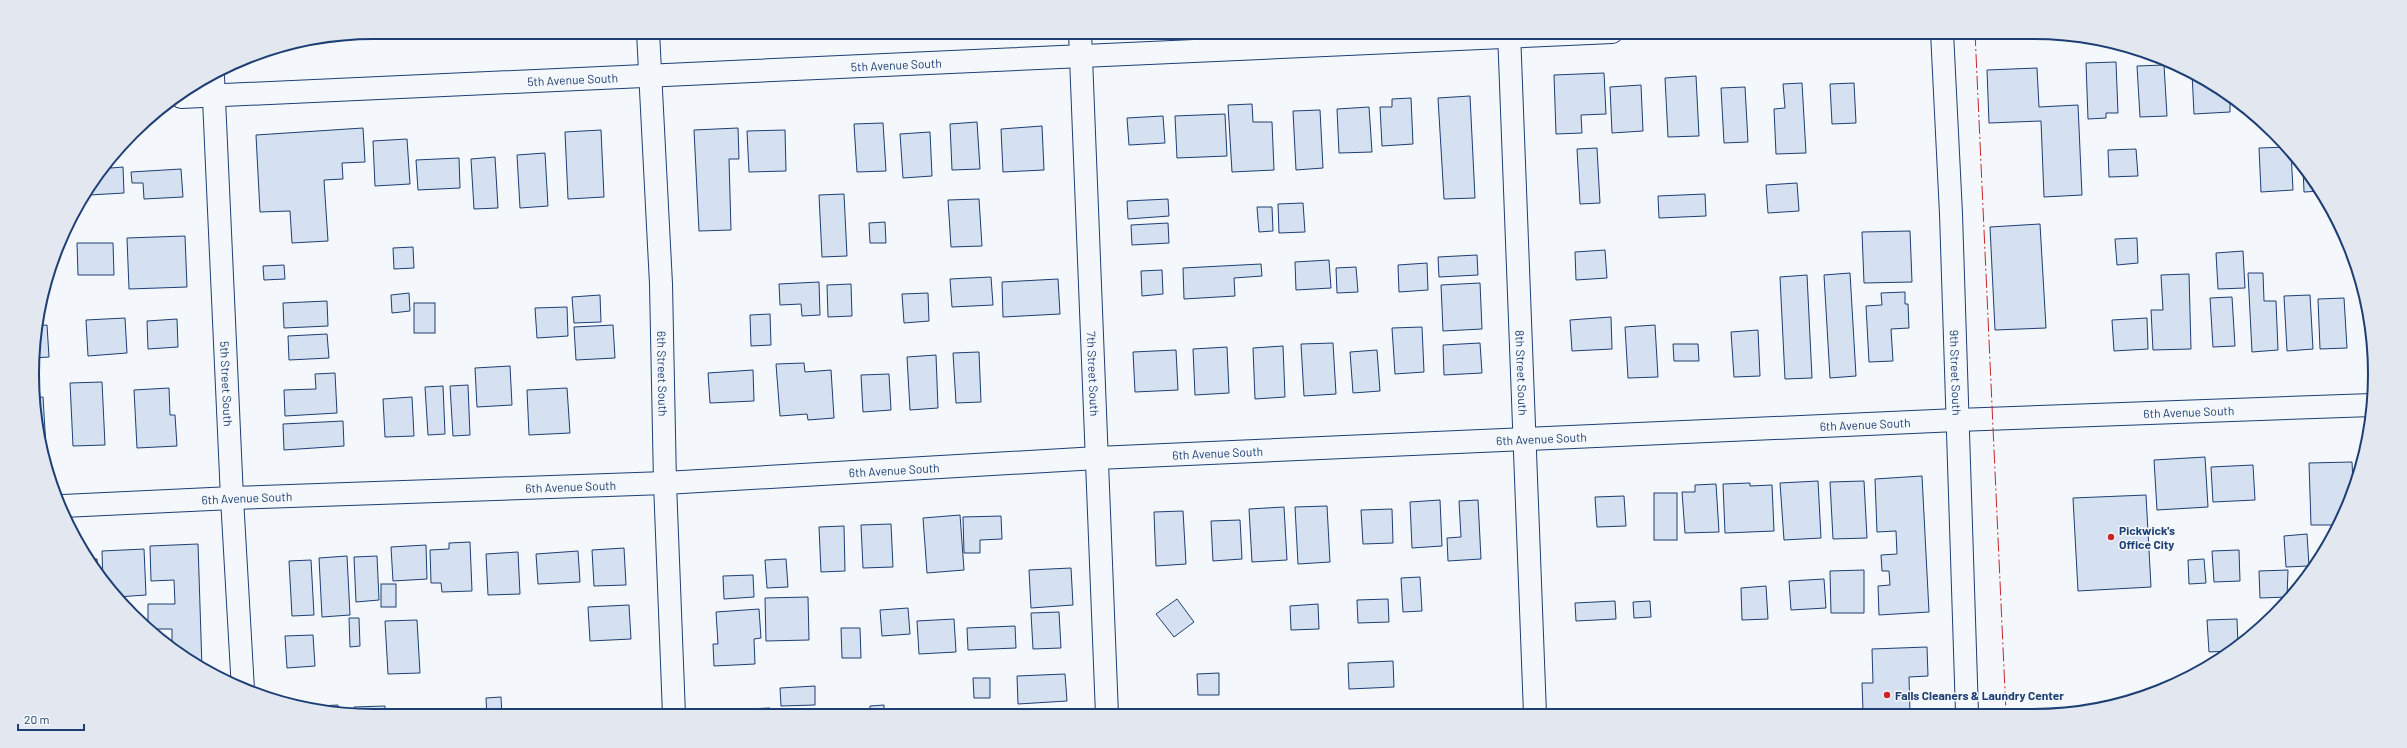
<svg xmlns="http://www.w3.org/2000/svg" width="2407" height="748" font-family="Barlow,sans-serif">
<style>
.building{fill:#d5e0f0;stroke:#1d3f73}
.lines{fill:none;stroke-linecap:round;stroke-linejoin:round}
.minor-casing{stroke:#1d3f73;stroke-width:24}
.major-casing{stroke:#1d3f73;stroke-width:24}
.minor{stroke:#f4f7fb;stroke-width:22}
.major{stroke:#f4f7fb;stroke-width:22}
.power{stroke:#c62828;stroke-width:1;stroke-dasharray:14 3 2 3;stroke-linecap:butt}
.poi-dot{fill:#c62828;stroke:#f4f7fb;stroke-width:1.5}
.labels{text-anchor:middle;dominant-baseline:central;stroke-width:3;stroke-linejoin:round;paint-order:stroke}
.street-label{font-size:12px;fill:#1d3f73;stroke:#f4f7fb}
.poi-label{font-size:12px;font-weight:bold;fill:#1d3f73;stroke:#f4f7fb;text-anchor:start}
.rim{fill:none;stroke:#1d3f73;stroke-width:2}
</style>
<rect width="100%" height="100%" fill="#f4f7fb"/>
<g class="building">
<path d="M553,32H591L553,34Z"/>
<path d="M2116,62L2118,113H2106V118L2088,119L2086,63Z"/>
<path d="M2164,65L2167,116L2140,117L2137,66Z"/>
<path d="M2037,68L2039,107L2078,105L2082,195L2044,197L2041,121L1989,123L1987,70Z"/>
<path d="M1604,73L1606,114L1581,115L1582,133L1556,134L1554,75Z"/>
<path d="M2192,73L2230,95V112L2194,114Z"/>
<path d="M1696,76L1699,136L1668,137L1665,78Z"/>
<path d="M1802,83L1806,153L1776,154L1774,109L1785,108L1783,84Z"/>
<path d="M1854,83L1856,123L1832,124L1830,84Z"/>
<path d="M1641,85L1643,131L1612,133L1610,87Z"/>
<path d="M1745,87L1748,142L1724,143L1721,88Z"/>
<path d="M1470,96L1475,198L1444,199L1438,98Z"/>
<path d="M1411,98L1413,144L1382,146L1380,107H1392V99Z"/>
<path d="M1252,104L1253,122H1272L1274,170L1232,172L1228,105Z"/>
<path d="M1369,107L1372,152L1339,153L1337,109Z"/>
<path d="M1320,110L1323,168L1296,170L1293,111Z"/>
<path d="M1225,114L1227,156L1177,158L1175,116Z"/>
<path d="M1163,116L1165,143L1129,145L1127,118Z"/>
<path d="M977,122L980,169L952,170L950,124Z"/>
<path d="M883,123L886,171L857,172L854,124Z"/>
<path d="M1042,126L1044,170L1003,172L1001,129Z"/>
<path d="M363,128L365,162L342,163L343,179L324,180L328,241L292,243L290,211L260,212L256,135Z"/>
<path d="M738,128L739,159H729L731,230L699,231L694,130Z"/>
<path d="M601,130L604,197L568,199L565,132Z"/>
<path d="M785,130L786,171L749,172L747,131Z"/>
<path d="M930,132L932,176L903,178L900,134Z"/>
<path d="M407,139L410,184L375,186L373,141Z"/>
<path d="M2287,147L2291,152L2293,190L2261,192L2259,148Z"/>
<path d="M1597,148L1600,203L1580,204L1577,149Z"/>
<path d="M2136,149L2138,176L2109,177L2108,150Z"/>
<path d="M545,153L548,206L520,208L517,155Z"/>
<path d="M111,157V168L123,167L124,193L90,195L89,187Z"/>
<path d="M495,157L498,208L474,209L471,159Z"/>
<path d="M459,158L460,188L418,190L416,160Z"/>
<path d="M2303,166L2317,184L2321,191L2304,192Z"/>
<path d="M181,169L183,197L144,199L143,183H132L131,172Z"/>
<path d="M1797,183L1799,211L1768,213L1766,185Z"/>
<path d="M844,194L847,256L822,257L819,195Z"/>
<path d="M1705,194L1706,216L1659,218L1658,196Z"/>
<path d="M979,199L982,246L951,247L948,200Z"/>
<path d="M1168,199L1169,216L1128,219L1127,201Z"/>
<path d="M1303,203L1305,232L1279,233L1278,204Z"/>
<path d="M1257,207H1272L1273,231L1259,232Z"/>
<path d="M885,222L886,243H870L869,223Z"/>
<path d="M1168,223L1169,243L1132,245L1131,225Z"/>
<path d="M2040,224L2046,328L1995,330L1990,227Z"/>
<path d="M1910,231L1912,282L1864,283L1862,232Z"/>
<path d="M185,236L187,287L129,289L127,238Z"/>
<path d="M2137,238L2138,263L2117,265L2115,239Z"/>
<path d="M77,243H113L114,275H78Z"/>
<path d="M413,247L414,268L394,269L393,248Z"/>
<path d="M1605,250L1607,278L1576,280L1575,252Z"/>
<path d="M2243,251L2245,288L2218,289L2216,253Z"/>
<path d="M1477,255L1478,275L1439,277L1438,257Z"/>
<path d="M1329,260L1331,288L1296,290L1295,262Z"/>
<path d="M1427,263L1428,290L1399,292L1398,265Z"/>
<path d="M1261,264L1262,276L1234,278L1235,296L1184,299L1183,268Z"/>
<path d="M284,265L285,279L264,280L263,266Z"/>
<path d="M1356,267L1358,292L1337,293L1336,268Z"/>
<path d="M1162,270L1163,294L1142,296L1141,271Z"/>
<path d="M1850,273L1856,376L1830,378L1824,275Z"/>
<path d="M2248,273H2263L2264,301H2276L2278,350L2252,352Z"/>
<path d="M2189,274L2191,349L2153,350L2151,310H2163L2161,275Z"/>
<path d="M1807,275L1812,378L1785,379L1780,277Z"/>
<path d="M991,277L993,305L952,307L950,279Z"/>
<path d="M1058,279L1060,314L1003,317L1002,282Z"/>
<path d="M819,282L820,315L802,316L801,304L780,305L779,284Z"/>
<path d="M1480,283L1482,329L1443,331L1441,285Z"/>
<path d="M851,284L852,316L828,317L827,285Z"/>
<path d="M1905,292V304H1908L1909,328L1891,329L1893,361L1869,362L1866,306L1882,305L1881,293Z"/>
<path d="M409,293L410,311L392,313L391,295Z"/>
<path d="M928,293L929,321L904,323L902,294Z"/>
<path d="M600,295L601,322L574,323L572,297Z"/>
<path d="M2310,295L2313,349L2287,351L2284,296Z"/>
<path d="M2232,297L2235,346L2213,347L2210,298Z"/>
<path d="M2344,298L2347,348L2320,349L2318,299Z"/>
<path d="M327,301L328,326L284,328L283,303Z"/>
<rect x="414" y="303" width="21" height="30"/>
<path d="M567,307L568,336L537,338L535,308Z"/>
<path d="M770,314L771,345L751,346L750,315Z"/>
<path d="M1611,317L1612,349L1572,351L1570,320Z"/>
<path d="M125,318L127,353L88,356L86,320Z"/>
<path d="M2147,318L2148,349L2114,351L2112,320Z"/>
<path d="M177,319L178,347L148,349L147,321Z"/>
<path d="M47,325L49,357L34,358L36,326Z"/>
<path d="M613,325L615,358L576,360L574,327Z"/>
<path d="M1655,325L1658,377L1628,378L1625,327Z"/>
<path d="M1422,327L1424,372L1395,374L1392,328Z"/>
<path d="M1758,330L1760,376L1734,377L1731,332Z"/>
<path d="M327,334L329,358L289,360L288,336Z"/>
<path d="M1333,343L1336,394L1304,396L1301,344Z"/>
<path d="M1480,343L1482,373L1444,375L1443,345Z"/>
<path d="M1673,344H1698L1699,361H1674Z"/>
<path d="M1283,346L1285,397L1255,399L1253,348Z"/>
<path d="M1227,347L1229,393L1195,395L1193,349Z"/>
<path d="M1176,350L1178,390L1135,392L1133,352Z"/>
<path d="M1377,350L1380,391L1353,393L1350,352Z"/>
<path d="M979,352L981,402L956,403L953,353Z"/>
<path d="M936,355L938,408L910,410L907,357Z"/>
<path d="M804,363L805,372L831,370L834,418L808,420L807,414L780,416L776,364Z"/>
<path d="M510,366L512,405L477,407L475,368Z"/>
<path d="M753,370L754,401L710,403L708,373Z"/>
<path d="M335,373L337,413L285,416L284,390L316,389L315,374Z"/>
<path d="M889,374L891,410L863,412L861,375Z"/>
<path d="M102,382L105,445L73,446L70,383Z"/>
<path d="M468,385L470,435L453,436L450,386Z"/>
<path d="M443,386L445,434L428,435L425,387Z"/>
<path d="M169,388L170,415H175L177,446L137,448L134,390Z"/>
<path d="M567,388L570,433L529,435L527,390Z"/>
<path d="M43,397L46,447L41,448L33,398Z"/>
<path d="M412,397L414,436L385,437L383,399Z"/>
<path d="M343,421L344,446L284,450L283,424Z"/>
<path d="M2205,457L2208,507L2157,510L2154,460Z"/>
<path d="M2352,462L2353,482L2337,525H2311L2309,463Z"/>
<path d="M2253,465L2255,500L2213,502L2211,467Z"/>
<path d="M1922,476L1929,612L1879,615L1878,586L1890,585L1889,571H1882L1881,555L1897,554L1896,531L1877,532L1875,479Z"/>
<path d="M1818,481L1821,538L1784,540L1780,483Z"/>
<path d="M1864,481L1867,538L1833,539L1830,482Z"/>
<path d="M1750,483V486L1772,485L1774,531L1725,533L1723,484Z"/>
<path d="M1716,484L1719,532L1685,533L1682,492H1695V485Z"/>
<rect x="1654" y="493" width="23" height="47"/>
<path d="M2146,495L2151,587L2078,591L2073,498Z"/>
<path d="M1624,496L1626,526L1597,527L1595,497Z"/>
<path d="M1440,500L1442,546L1412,548L1410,502Z"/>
<path d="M1478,500L1481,559L1448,561L1447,538L1461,537L1459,501Z"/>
<path d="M1327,506L1330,562L1298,564L1295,507Z"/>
<path d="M1284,507L1287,560L1252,562L1249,509Z"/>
<path d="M1392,509L1393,543L1363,544L1361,510Z"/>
<path d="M1183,511L1186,564L1156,566L1154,512Z"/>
<path d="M960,515L964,570L927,573L923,518Z"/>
<path d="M1001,516L1002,539L980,540V553H964L963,517Z"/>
<path d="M1240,520L1242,559L1213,561L1211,521Z"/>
<path d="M891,524L893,567L863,568L861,525Z"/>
<path d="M844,526L845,571L821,572L819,527Z"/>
<path d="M2307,534L2309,566L2286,567L2284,536Z"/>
<path d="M470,542L472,591L442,592L441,583H431L430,550L449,549V543Z"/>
<path d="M198,544L202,668L184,658L172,649V629H148V604H175L174,580L151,581L150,546Z"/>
<path d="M426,545L427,579L393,581L391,547Z"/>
<path d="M624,548L626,585L594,586L592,550Z"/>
<path d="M144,549L146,595L117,597L103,581L102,551Z"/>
<path d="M2239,550L2240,581L2214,582L2212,551Z"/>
<path d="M578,551L580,582L538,584L536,554Z"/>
<path d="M518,552L520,594L488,595L486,554Z"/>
<path d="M347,556L350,615L322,617L319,558Z"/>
<path d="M377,556L379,600L356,602L354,557Z"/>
<path d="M87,559H97L98,574L90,564Z"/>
<path d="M786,559L788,587L767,588L765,560Z"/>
<path d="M2204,559L2206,583L2189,584L2188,560Z"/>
<path d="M311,560L314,615L292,616L289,561Z"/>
<path d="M1071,568L1073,605L1031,608L1029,570Z"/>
<path d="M1864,570V613H1831L1830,571Z"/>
<path d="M2288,570L2287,597L2260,598L2259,571Z"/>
<path d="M753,575L754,597L724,599L723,576Z"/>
<path d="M1420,577L1422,611L1403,612L1401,578Z"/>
<path d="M1824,579L1826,608L1791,610L1789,581Z"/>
<rect x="381" y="584" width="15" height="23"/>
<path d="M1766,586L1768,619L1742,620L1741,588Z"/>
<path d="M808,597L809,640L766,641L765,598Z"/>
<path d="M1177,599L1194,622L1174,637L1156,614Z"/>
<path d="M1388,599L1389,622L1358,623L1357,600Z"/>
<path d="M1615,601L1616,619L1576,621L1575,603Z"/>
<path d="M1650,601L1651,617L1634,618L1633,602Z"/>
<path d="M1318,604L1319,629L1291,630L1290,606Z"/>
<path d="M629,605L631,639L590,641L588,607Z"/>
<path d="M908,608L910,634L882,636L880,610Z"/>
<path d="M759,609L761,638L754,639L755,664L714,666L713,644H718L716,612Z"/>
<path d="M1059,612L1061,648L1033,649L1031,613Z"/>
<path d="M349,618H359L360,646L350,647Z"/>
<path d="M954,619L956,652L919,654L917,621Z"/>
<path d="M2237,619L2238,645L2229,651L2209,652L2207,620Z"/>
<path d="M417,620L420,673L388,674L385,621Z"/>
<path d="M1015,626L1016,648L968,650L967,628Z"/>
<path d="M841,628H860L861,658H842Z"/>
<path d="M313,635L315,666L287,668L285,636Z"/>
<path d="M1927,647L1928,676L1909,677L1910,713L1863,711L1862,683H1873L1872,649Z"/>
<path d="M1393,661L1394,687L1349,689L1348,663Z"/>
<path d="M1219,673V695H1198L1197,674Z"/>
<path d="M1065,674L1067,701L1018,704L1017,676Z"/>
<path d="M973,678H990V698H974Z"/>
<path d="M815,686V705L781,706L780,688Z"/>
<path d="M501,697L502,716H487L486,698Z"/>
<path d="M338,705V712L298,707Z"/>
<path d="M884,705V715H870V706Z"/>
<path d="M385,706L386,716L354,714V707Z"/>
<path d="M770,708V715H721V710Z"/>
<path d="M1835,711V714H1803V712Z"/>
<path d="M1347,713V714H1327Z"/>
</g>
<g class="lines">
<defs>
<g id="minor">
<path id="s1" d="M1080,32L1107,715"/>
<path id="s2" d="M1509,32L1535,714"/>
<path id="s3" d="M181,97L1612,32"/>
<path id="s4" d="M63,506L232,498L665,483L1097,458L1957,420L2372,405"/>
</g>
<g id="major">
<path id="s5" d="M648,32L661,284L665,483L674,715"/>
<path id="s6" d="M1942,32L1951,214L1967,713"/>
<path id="s7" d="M213,77L232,498L243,690"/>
</g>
</defs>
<use href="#minor" class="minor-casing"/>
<use href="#major" class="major-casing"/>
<use href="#minor" class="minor"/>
<use href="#major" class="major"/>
<path class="power" d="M1975,32L2006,713"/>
</g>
<g class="poi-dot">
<circle cx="2111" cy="537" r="4"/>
<circle cx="1887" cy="695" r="4"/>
</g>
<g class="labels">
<g class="street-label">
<text stroke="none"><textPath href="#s3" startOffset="716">5th Avenue South</textPath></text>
<text stroke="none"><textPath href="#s3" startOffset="392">5th Avenue South</textPath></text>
<text stroke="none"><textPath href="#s1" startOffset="342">7th Street South</textPath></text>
<text stroke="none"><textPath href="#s2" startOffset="341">8th Street South</textPath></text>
<text stroke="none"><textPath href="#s6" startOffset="341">9th Street South</textPath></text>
<text stroke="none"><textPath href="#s5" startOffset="342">6th Street South</textPath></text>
<text stroke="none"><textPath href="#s7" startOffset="307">5th Street South</textPath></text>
<text stroke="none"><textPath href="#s4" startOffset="2128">6th Avenue South</textPath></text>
<text stroke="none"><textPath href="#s4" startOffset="1804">6th Avenue South</textPath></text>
<text stroke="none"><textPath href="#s4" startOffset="1480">6th Avenue South</textPath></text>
<text stroke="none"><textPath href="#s4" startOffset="1156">6th Avenue South</textPath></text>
<text stroke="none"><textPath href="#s4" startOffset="832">6th Avenue South</textPath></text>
<text stroke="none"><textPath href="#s4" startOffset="508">6th Avenue South</textPath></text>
<text stroke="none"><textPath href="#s4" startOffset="184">6th Avenue South</textPath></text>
</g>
<g class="poi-label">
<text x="2119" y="530">Pickwick's<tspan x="2119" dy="14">Office City</tspan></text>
<text x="1895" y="695">Falls Cleaners &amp; Laundry Center</text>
</g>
</g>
<path d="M0 0H2407V748H0ZM374 39H2033A335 335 0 0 1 2368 374V374A335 335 0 0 1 2033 709H374A335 335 0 0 1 39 374V374A335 335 0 0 1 374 39Z" fill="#e3e8f0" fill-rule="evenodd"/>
<path class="rim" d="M374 39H2033A335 335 0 0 1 2368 374V374A335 335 0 0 1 2033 709H374A335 335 0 0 1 39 374V374A335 335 0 0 1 374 39Z"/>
<path d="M18 724v6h66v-6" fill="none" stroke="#1d3f73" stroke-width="2"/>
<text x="24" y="724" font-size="12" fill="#1d3f73" stroke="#f4f7fb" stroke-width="3" paint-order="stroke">20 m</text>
</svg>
